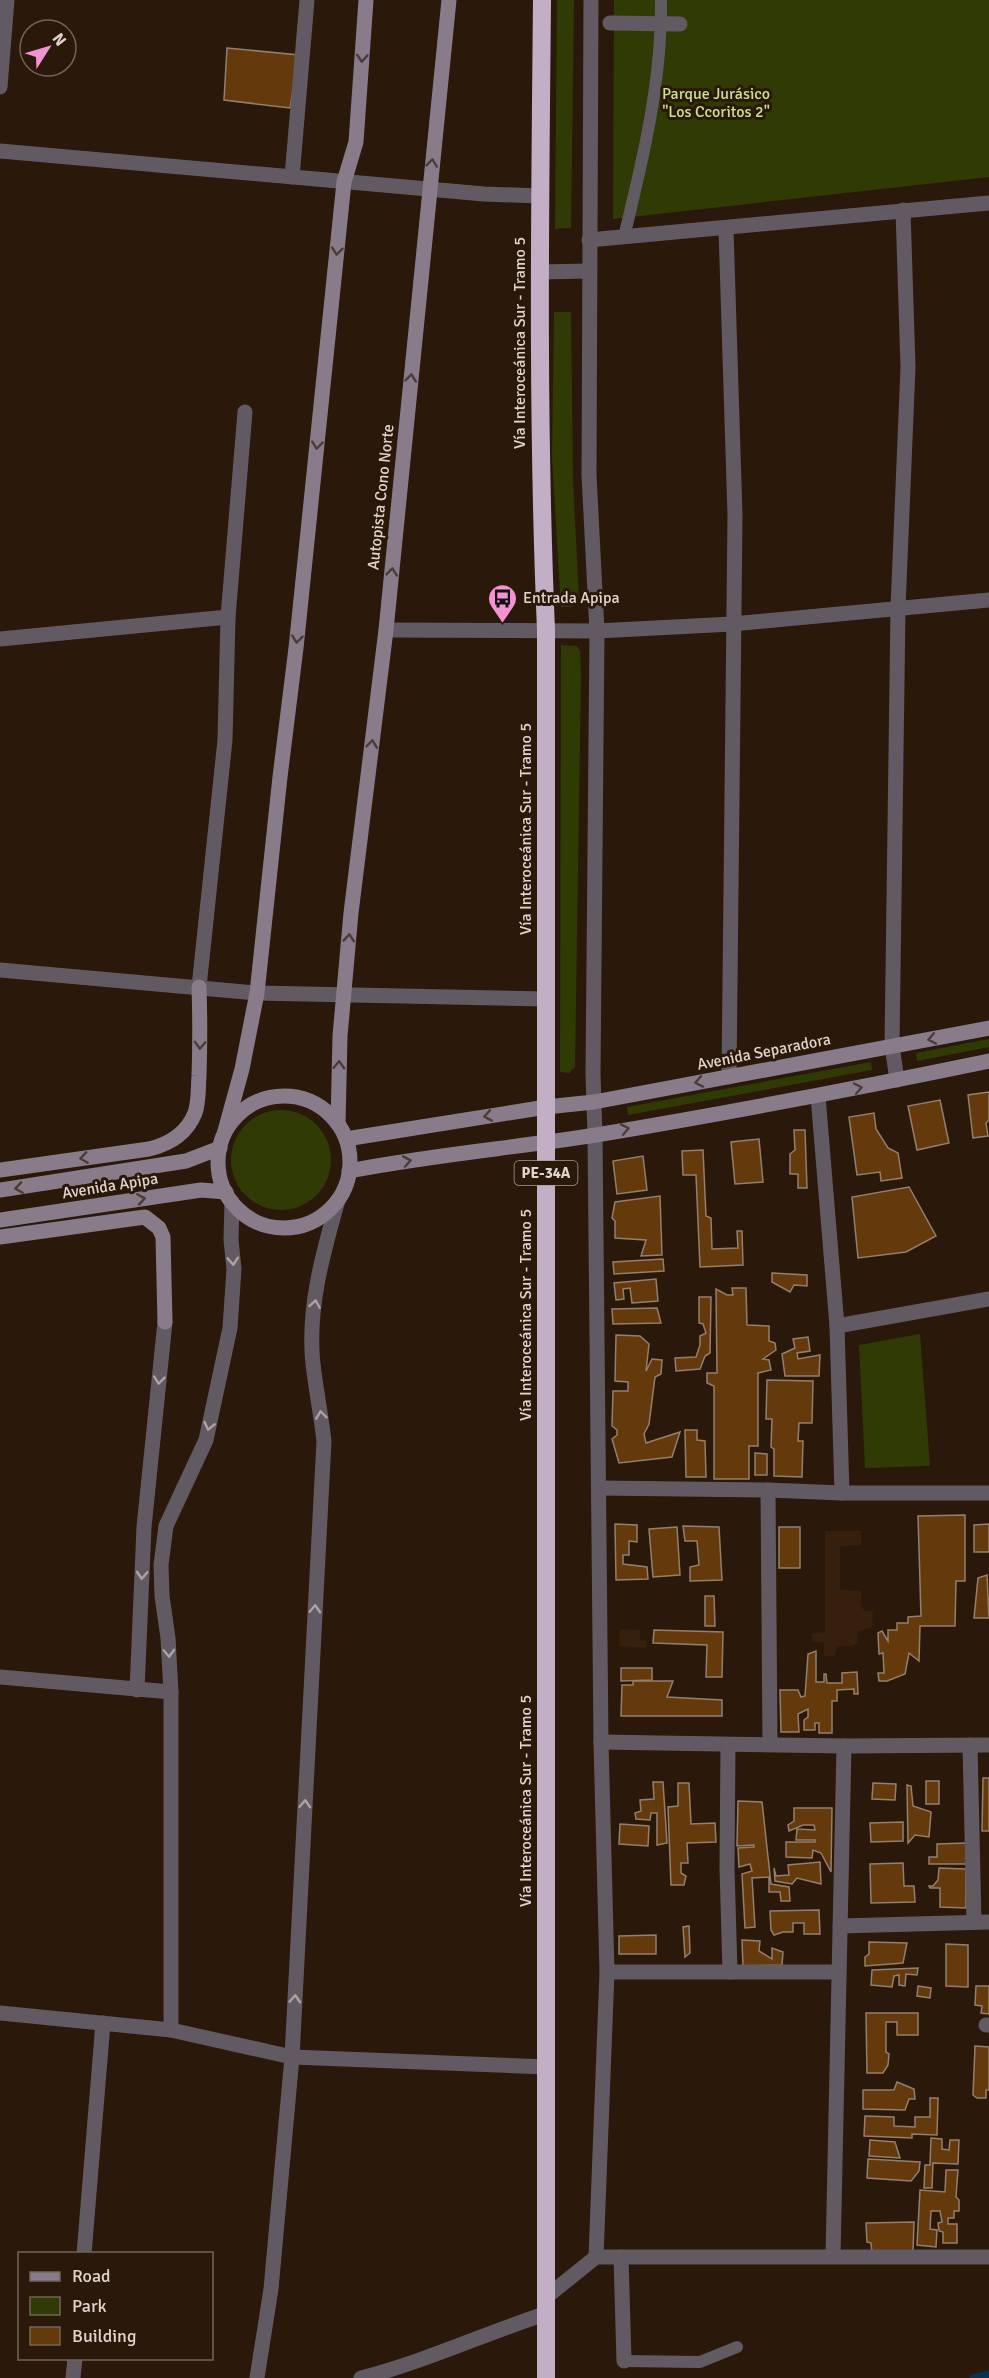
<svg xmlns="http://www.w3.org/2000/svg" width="989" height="2378" font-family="Signika,sans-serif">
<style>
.built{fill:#361f0c}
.green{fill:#303a05}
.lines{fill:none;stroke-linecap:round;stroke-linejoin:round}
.stream{stroke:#08334e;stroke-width:7}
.building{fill:#64390c;stroke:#947f6d;stroke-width:1.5}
.lane{stroke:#615a63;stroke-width:12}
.street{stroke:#615a63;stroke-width:15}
.secondary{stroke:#887c8b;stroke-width:15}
.highway{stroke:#c2afc5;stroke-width:18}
.oneway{stroke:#4b3c38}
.oneway2{stroke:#aea3a2}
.labels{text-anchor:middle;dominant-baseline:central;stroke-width:6;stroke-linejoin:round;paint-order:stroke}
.shield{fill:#2a190b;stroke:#aa9c92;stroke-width:1.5}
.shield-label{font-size:15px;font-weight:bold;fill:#e1d4cc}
.park-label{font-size:16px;fill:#cbe08a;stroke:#2a190b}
.street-label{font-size:16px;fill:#e1d4cc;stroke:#2a190b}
.poi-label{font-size:16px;fill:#e1d4cc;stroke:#2a190b;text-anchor:start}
</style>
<rect width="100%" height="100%" fill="#2a190b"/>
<g class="built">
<path d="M825,1531H861V1545L840,1546V1590L861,1591V1604L864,1611H873L872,1628L858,1631L857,1643L853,1646H837L835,1656H824V1642H812V1633L825,1632Z"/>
<path d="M620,1629L640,1630V1640L646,1641V1648L619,1646Z"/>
</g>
<g class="green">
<path d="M557,0H574L571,228L555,229Z"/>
<path d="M614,0H989V177L613,219Z"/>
<path d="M554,312H571L573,481L579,599L572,607H561L552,458Z"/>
<path d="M561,645L577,646L580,651L581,674L575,1067L569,1073L560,1072Z"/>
<path d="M989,1039V1047L917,1061L916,1053Z"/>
<path d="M871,1062L872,1070L628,1115L627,1107Z"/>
<circle cx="281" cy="1160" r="50"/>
<path d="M920,1334L930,1466L865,1468L859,1345Z"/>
</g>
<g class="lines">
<path class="stream" d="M973,2378L989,2374"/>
</g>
<g class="building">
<path d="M227,48L299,55L290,108L224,100Z"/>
<path d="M989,1092V1120L986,1123L988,1136L973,1138L968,1095Z"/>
<path d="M940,1100L949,1143L917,1150L908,1106Z"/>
<path d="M874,1113L876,1129L888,1148L898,1153L902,1178L881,1181L880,1172L857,1175L849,1117Z"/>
<path d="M794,1130H805L807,1188H798V1174H790V1154L795,1150Z"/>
<path d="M759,1139L763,1182L735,1184L731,1142Z"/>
<path d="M703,1150L706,1216L711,1218L712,1249L738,1248L737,1231H742L743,1265L700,1267L696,1175H683L682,1151Z"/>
<path d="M643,1156L647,1190L617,1194L613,1161Z"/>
<path d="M909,1187L936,1236L906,1252L858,1258L852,1197Z"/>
<path d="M660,1196L662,1255L641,1256L646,1240L615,1238V1221L612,1218L615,1202Z"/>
<path d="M663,1259L664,1271L614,1274L613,1262Z"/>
<path d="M772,1273L807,1275V1286L794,1285L790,1292L772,1282Z"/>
<path d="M656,1279L658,1301L632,1303L630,1288L623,1289L624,1299L616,1300L614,1283Z"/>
<path d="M732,1288H746L747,1325L769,1326V1341L775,1343L776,1350L763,1359L769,1360L771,1370L758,1373V1446H749V1479H714V1386L707,1383V1373H717L716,1289L727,1295H733Z"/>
<path d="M699,1297H711L710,1353L705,1356L700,1369L676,1371L675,1358L696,1357L700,1345V1336L706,1333L703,1324L699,1323Z"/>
<path d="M657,1308L661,1323L613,1324L612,1309Z"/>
<path d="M616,1335L640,1336L649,1344L646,1371L652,1359L662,1360L661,1374L655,1377L649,1424L644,1434L646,1443L680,1432L672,1457L619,1463L612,1439L617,1435V1430L612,1426L613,1391H628V1382L615,1381Z"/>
<path d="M808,1337L810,1351L797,1353L798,1359L820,1355L819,1376H785L782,1354L795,1348L793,1339Z"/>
<path d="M767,1380L813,1381L812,1423H799L798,1441H803L802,1477L774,1476V1449L771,1447L772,1419H766Z"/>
<path d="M685,1430H697V1440L705,1441L706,1477H686Z"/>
<path d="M755,1453L767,1454V1475H755Z"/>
<path d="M965,1515V1581H956L955,1626H920L919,1661L909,1653L905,1674L887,1681H879L878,1673H884L883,1653L879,1654L878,1633L882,1631L888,1641V1630H897V1623H908V1617L921,1616L918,1516Z"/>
<path d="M615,1524L637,1525V1542L629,1541V1555H623V1564L647,1567L648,1579L616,1580Z"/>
<path d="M989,1524V1552H974V1525Z"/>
<path d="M683,1526L719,1527L722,1580L690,1581V1567L699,1565L697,1541H685Z"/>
<path d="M677,1527L680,1575L653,1577L649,1529Z"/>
<rect x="779" y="1527" width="21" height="41"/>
<path d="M987,1575L989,1618H974L978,1578Z"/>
<path d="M705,1596H714L715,1626H705Z"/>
<path d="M654,1630L723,1632L722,1677H706L707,1645L653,1643Z"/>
<path d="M816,1651V1682H824V1674H826L827,1683H842V1673L857,1672L858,1694H854V1689L837,1690V1701H832V1733H819V1723H815V1730H804V1720L808,1717V1709L798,1714L799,1732H781L780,1690H798L801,1697L805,1696L808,1654Z"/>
<path d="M621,1668H652V1680L621,1681Z"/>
<path d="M633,1681H673L667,1697L722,1700V1716H621L622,1685H633Z"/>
<path d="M983,1778H989V1831H982Z"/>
<rect x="926" y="1781" width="13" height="23"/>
<path d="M653,1782H663L667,1843L657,1845V1813H651L650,1820L636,1819L635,1813L641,1811L640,1800L654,1799Z"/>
<path d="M678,1783H689L691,1824L715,1823L716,1842L687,1843L688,1863H681V1873L686,1876L684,1885H671L668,1807L678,1806Z"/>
<path d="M873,1783L896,1784L895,1800L872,1799Z"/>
<path d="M907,1785L911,1786L913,1806L931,1812L929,1837L915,1835L908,1843Z"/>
<path d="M738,1801L762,1802L771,1884L789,1887L790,1901H781L780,1892H769V1877L752,1878L755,1927L745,1928L742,1874L752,1871L750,1864L739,1867L738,1848L754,1847V1845L737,1846Z"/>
<path d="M794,1808H832L831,1872L821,1853L813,1850L812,1858L786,1857V1842H815V1840H796L797,1829L815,1830L814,1825H803L789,1831L788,1825L794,1821Z"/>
<path d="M903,1822V1841L871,1842L870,1823Z"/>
<path d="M620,1824L649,1826L648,1846L619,1844Z"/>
<path d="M966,1843L967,1864H929V1857H937V1844Z"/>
<path d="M820,1862L821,1884L797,1878L792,1884L775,1881L774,1868L776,1876L789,1875L788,1865Z"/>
<path d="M903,1863L904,1886H914L915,1902L871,1903L870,1864Z"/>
<path d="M939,1868L966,1869V1908L940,1907V1888H930L929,1886H933L938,1880Z"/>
<path d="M819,1910L820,1934H804V1923H793V1932H783L774,1935L771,1930L770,1911Z"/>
<path d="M689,1926L690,1953L685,1957L683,1927Z"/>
<path d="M656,1935V1954H619V1936Z"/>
<path d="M742,1940L760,1941L759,1951L772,1959V1948L783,1952L782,1965L743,1966Z"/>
<path d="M869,1942L907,1943L903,1963L865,1966V1957L869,1954Z"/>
<path d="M946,1944L968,1945V1987L946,1986Z"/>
<path d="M918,1968L917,1975L906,1974L905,1986L899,1985V1975L894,1976L892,1987L871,1985L872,1970Z"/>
<path d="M918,1986L931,1988L930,1998L917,1996Z"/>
<path d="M976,1986H989V2014L981,2013L982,2006L975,2005Z"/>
<path d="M866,2013H918V2035H897V2022H886V2052L889,2054L888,2065L883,2073H867Z"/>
<path d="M975,2046L989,2047V2090H986V2098H977L973,2095Z"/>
<path d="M897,2082L914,2089L915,2099H909L905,2110L863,2109V2090H894Z"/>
<path d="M930,2098H938L937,2135L912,2134V2138L864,2136L865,2116L894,2117V2126L915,2127V2117H930Z"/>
<path d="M931,2138L942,2139V2149L949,2150L950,2140H959L958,2164L933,2163L932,2188H924L925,2165H930Z"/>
<path d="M870,2140L895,2142L900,2158L869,2156Z"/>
<path d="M868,2159L920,2162L919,2171L911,2181L867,2178Z"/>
<path d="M946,2170H958L956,2197L959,2200V2211H954V2218H948V2224H957V2243H943V2232L939,2231L938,2223L942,2222L940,2211H931L930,2229L937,2230L936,2247L917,2245L920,2190L945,2192Z"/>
<path d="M914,2222L913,2251L872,2253L871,2243L867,2242L866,2223Z"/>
</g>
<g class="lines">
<g class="lane">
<path d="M624,237C643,159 662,81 661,0"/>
<path d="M624,2361L700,2362L737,2347"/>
</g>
<g class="street">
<path d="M591,0L589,475L597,631L593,1074L595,1135L601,1742L607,1972L596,2257"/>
<path d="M610,23L680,24"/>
<path d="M0,87L7,0"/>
<path d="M0,151L484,194L540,196"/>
<path d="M292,177L307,0"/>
<path d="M726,229L735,515L729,1077"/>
<path d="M589,240L989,203"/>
<path d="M539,272L589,271"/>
<path d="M386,630L597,631L732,624L989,600"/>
<path d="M0,639L228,617"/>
<path d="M0,970L257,993L545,999"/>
<path d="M199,987L225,740L228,617L245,412"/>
<path d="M897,1080L892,1046L898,608L908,367L903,210"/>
<path d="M818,1096L837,1326L842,1493"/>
<path d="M837,1326L989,1299"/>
<path d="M599,1488L768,1490L842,1493H989"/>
<path d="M768,1490L770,1744"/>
<path d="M0,1677L171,1692"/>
<path d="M137,1690L144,1527L165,1322"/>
<path d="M601,1742L844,1746L989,1745"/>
<path d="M728,1745L727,1868L730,1972"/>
<path d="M970,1745L974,1922"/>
<path d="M840,1926L989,1922"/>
<path d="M607,1972H838"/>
<path d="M0,2013L171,2030L292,2057L546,2067"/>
<path d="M986,2025H989"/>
<path d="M171,2030V1692L168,1638L162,1596L161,1565L166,1526L206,1440L230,1328L234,1269L231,1240L232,1202"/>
<path d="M84,2254L103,2023"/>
<path d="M833,2256L844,1746"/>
<path d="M621,2257L624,2361"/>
<path d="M545,2298L596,2257H989"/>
<path d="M73,2378L75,2358"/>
<path d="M257,2378L271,2289L292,2057L324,1441C321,1415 316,1390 313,1364C307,1309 323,1253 338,1200"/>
<path d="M361,2378C424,2362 483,2334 545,2314"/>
</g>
<g class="secondary">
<circle cx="284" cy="1162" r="66"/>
<path d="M338,1124L340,1036L351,913L386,630L449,0"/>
<path d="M225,1131L242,1069L257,993L280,777L296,648L344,182L356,142L366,0"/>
<path d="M346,1139L546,1107L594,1102L989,1028"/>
<path d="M0,1170L149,1149C170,1144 187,1133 195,1113C199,1102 198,1088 199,1076C200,1046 200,1017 199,987"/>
<path d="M349,1171C431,1155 514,1148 596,1135C728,1113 858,1088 989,1061"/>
<path d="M0,1190L186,1161L220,1148"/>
<path d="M0,1220L201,1190L226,1192"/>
<path d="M0,1237L145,1217L159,1228L163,1237L165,1322"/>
</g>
<path class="highway" d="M542,0C540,210 537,420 546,630V2378"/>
</g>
<defs><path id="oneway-chevron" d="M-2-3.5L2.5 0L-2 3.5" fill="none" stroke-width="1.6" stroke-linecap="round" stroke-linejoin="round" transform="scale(1.5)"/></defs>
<g class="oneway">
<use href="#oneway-chevron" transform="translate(362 58) rotate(94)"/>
<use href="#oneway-chevron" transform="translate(432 163) rotate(-84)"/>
<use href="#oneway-chevron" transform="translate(337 251) rotate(96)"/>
<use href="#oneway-chevron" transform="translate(411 378) rotate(-84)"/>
<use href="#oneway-chevron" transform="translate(317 445) rotate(96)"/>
<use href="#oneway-chevron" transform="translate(392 572) rotate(-84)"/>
<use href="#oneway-chevron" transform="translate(297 639) rotate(96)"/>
<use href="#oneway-chevron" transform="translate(372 744) rotate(-83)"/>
<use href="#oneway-chevron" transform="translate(349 938) rotate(-86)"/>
<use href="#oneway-chevron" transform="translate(932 1039) rotate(169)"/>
<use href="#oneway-chevron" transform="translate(200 1045) rotate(92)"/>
<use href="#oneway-chevron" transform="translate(339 1065) rotate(-88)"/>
<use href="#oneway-chevron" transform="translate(699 1082) rotate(169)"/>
<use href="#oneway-chevron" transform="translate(858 1088) rotate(-12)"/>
<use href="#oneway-chevron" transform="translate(488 1116) rotate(170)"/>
<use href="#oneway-chevron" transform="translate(625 1129) rotate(-11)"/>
<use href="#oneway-chevron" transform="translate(84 1158) rotate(172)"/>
<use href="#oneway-chevron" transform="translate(407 1161) rotate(-10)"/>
<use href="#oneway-chevron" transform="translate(19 1188) rotate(171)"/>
<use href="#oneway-chevron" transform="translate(141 1199) rotate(-9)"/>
</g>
<g class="oneway2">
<use href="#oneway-chevron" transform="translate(233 1261) rotate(86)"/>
<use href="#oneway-chevron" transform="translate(315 1304) rotate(-81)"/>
<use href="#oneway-chevron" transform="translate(159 1380) rotate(96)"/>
<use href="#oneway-chevron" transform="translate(321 1415) rotate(-97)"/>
<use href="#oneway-chevron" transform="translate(209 1426) rotate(103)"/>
<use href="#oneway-chevron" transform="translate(142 1575) rotate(93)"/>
<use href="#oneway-chevron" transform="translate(315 1609) rotate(-87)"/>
<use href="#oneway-chevron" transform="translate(169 1653) rotate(88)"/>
<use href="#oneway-chevron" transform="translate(305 1804) rotate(-87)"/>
<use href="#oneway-chevron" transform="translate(295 1999) rotate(-87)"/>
</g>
<defs>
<symbol id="bus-pin" viewBox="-11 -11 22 30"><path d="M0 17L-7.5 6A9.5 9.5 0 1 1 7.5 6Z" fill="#f491d3" stroke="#2a190b"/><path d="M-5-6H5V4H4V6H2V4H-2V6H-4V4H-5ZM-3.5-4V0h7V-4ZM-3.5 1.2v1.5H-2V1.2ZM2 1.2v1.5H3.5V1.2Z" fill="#111"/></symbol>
</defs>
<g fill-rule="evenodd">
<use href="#bus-pin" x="486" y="582" width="33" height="45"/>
</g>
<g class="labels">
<rect class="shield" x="514.5" y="1161" width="63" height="24" rx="4.5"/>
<g class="shield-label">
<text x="546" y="1173">PE-34A</text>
</g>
<g class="park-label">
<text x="716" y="94">Parque Jurásico<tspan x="716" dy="18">"Los Ccoritos 2"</tspan></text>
</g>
<g class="street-label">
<text transform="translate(520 343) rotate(-90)">Vía Interoceánica Sur - Tramo 5</text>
<text transform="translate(381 497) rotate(-84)">Autopista Cono Norte</text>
<text transform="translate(526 829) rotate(-90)">Vía Interoceánica Sur - Tramo 5</text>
<text transform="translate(764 1052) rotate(-11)">Avenida Separadora</text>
<text transform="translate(110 1186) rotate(-9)">Avenida Apipa</text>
<text transform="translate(526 1315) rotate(-90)">Vía Interoceánica Sur - Tramo 5</text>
<text transform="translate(526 1801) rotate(-90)">Vía Interoceánica Sur - Tramo 5</text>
</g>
<g class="poi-label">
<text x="523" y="598">Entrada Apipa</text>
</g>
</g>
<rect x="18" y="2252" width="195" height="108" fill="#2a190b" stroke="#736458" stroke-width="1.5"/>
<rect x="30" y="2272" width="30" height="9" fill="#887c8b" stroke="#736458" stroke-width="1.5"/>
<text x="72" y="2282" font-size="18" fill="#e1d4cc">Road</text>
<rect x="30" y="2297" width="30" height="18" fill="#303a05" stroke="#736458" stroke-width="1.5"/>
<text x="72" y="2312" font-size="18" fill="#e1d4cc">Park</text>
<rect x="30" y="2327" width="30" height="18" fill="#64390c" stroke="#736458" stroke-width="1.5"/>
<text x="72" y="2342" font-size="18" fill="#e1d4cc">Building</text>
<g transform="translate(48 48) rotate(53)"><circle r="28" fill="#2a190b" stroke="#736458" stroke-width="1.5"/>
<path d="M0-4.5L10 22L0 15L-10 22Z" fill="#f491d3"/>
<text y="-9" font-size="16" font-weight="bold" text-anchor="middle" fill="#e1d4cc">N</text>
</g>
</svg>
